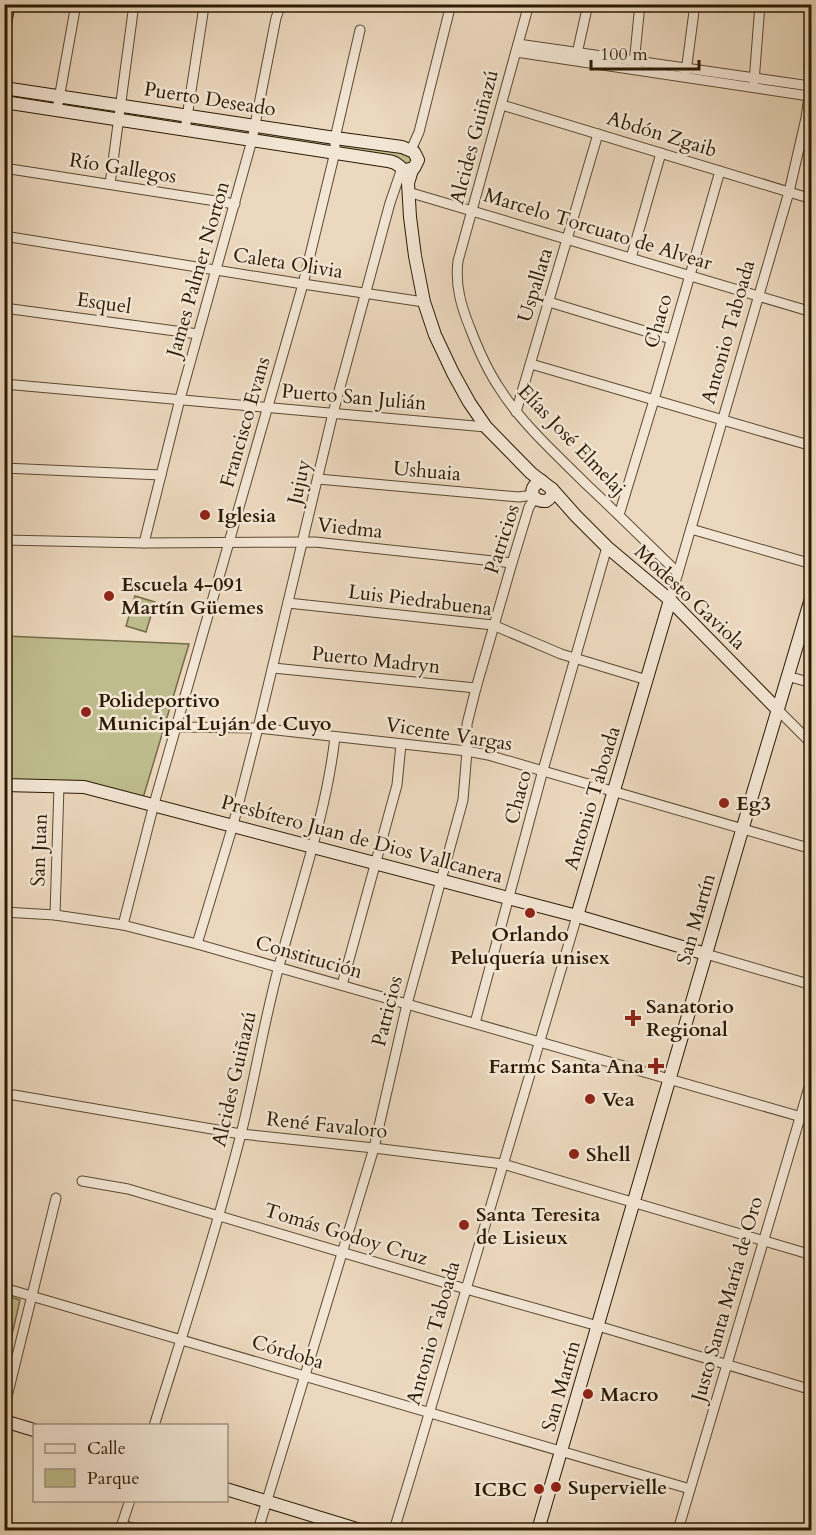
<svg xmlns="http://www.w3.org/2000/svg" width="816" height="1535" font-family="Cardo,serif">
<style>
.green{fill:#bebc8d;stroke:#746b48;stroke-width:1.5}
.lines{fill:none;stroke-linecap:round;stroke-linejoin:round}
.street-casing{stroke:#5b4a31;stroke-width:11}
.secondary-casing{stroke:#2b1a02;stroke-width:14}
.street{stroke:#f3e6d5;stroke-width:9}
.secondary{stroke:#f3e6d5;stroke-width:12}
.poi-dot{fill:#8f2418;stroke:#f3e6d5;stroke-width:2}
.labels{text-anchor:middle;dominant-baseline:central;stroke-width:5;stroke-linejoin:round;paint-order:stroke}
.street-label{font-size:20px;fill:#2b1a02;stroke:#f3e6d5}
.poi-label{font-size:20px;font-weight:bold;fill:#2b1a02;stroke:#f3e6d5;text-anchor:start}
</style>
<rect width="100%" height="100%" fill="#ecd8be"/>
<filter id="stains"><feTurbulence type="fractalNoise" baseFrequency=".00333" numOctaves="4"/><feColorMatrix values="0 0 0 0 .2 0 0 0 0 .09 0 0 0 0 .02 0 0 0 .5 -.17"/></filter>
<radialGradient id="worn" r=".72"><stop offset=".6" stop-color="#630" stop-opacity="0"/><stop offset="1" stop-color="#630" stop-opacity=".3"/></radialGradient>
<g class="green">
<path d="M4,88L402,147L418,160L402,169L5,102Z"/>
<path d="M135,596L155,602L146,632L126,626Z"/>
<path d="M5,636L189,644L143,798L5,780Z"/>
<path d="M5,1295L20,1300L5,1365L4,1295Z"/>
</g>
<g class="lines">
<defs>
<g id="street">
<path d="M529,4L458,261C455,285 461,306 470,328C478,349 487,370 500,389C523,425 556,454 586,484C617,513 647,543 678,573"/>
<path d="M518,44L810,86"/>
<path d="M516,52L809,96"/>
<path d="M576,58L588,4"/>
<path d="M634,64L640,4"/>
<path d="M686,72L695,4"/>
<path d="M754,82L760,4"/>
<path d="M502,105L812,199"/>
<path d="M57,110L76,4"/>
<path d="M185,130L203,13"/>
<path d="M411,150L419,132L451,4"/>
<path d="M4,168L235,204"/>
<path d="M110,184L134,4"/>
<path d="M408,192L812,312"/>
<path d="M4,236L303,284L424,302"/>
<path d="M631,258L661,153"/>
<path d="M549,302L671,339"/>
<path d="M4,308L198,334"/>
<path d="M531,364L812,446"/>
<path d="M4,384L486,427"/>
<path d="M516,412L598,134"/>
<path d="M4,468L161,475"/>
<path d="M318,479L519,497L533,495"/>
<path d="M619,515L654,400L720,171"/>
<path d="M691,529L812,564"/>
<path d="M4,540L144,543L315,542L512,563"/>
<path d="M144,543L180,399L252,140L276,18L281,4"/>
<path d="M670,600L789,192L806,118L812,73"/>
<path d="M288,603L493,625L561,654L647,680"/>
<path d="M273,668L476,688"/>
<path d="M787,676L812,683"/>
<path d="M777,709L812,744"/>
<path d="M177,727L258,728L467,751L488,755L812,849"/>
<path d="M4,912L55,915L123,925L197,944L812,1120"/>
<path d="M55,915L59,786"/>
<path d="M123,925L154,804L303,284L335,152V138L360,30"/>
<path d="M197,944L233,825L258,728L333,413L390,203L400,174L401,168"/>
<path d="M706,954L812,985"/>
<path d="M342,985L397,785L401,744"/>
<path d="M475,1023L543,770L607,547"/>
<path d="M4,1093H7"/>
<path d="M14,1095L241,1134L374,1148L503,1164L812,1255"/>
<path d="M82,1181L128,1189L466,1289L598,1326L812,1390"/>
<path d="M4,1288L690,1489"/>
<path d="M4,1409L56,1198"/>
<path d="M154,1426C184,1329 216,1232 241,1134C255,1078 264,1021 279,966C299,890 326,815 335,737"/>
<path d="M122,1525L142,1530"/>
<path d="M120,1530L130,1500"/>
<path d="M258,1530L374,1148L407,1004L463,800L467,751V724L476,688L512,563L529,507L535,498"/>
<path d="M394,1530C419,1449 443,1368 467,1286C503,1163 541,1040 577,916"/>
<path d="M678,1530L812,1077"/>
<path d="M811,1530L812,1529"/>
</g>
<g id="secondary">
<path d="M4,28L9,4"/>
<path d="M4,88L335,138L402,147L414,152L418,160L414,168L405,170"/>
<path d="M4,102L388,161C397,162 404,169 407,178"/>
<path d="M412,170L408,183L410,217L415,256L424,302L435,335L453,373L469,402L486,427L531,473L552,489L576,516L607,547L670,600L777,709"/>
<path d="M542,481C527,486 530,502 546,501C551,498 553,495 552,489"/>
<path d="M4,785L84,787L577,916L706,954"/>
<path d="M577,916L670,600"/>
<path d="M4,1421L34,1430"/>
<path d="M226,1489L360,1530"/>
<path d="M538,1530C630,1219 718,906 812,595"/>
</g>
</defs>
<use href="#street" class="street-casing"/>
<use href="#secondary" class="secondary-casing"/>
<use href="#street" class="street"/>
<use href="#secondary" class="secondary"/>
</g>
<g class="poi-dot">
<circle cx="205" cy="515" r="6"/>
<circle cx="109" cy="596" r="6"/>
<circle cx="86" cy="712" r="6"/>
<circle cx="724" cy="803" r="6"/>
<circle cx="530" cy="913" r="6"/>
<path d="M630 1009h6v6h6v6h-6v6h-6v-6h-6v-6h6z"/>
<path d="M653 1057h6v6h6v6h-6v6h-6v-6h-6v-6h6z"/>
<circle cx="590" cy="1099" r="6"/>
<circle cx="574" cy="1154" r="6"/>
<circle cx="464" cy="1225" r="6"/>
<circle cx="588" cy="1394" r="6"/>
<circle cx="556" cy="1487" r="6"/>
<circle cx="539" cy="1489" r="6"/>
</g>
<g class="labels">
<g class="street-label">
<text transform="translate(210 99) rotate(9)">Puerto Deseado</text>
<text transform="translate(662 134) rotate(17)">Abdón Zgaib</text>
<text transform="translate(474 137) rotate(-75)">Alcides Guiñazú</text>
<text transform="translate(123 168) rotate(9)">Río Gallegos</text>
<text transform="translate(598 229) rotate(17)">Marcelo Torcuato de Alvear</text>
<text transform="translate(288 263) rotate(9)">Caleta Olivia</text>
<text transform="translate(198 269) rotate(-74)">James Palmer Norton</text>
<text transform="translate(535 285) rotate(-73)">Uspallata</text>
<text transform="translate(104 303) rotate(8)">Esquel</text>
<text transform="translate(658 321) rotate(-74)">Chaco</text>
<text transform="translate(728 332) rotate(-74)">Antonio Taboada</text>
<text transform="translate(354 397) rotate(5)">Puerto San Julián</text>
<text transform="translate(245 422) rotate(-74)">Francisco Evans</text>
<text transform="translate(572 440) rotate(46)">Elías José Elmelaj</text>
<text transform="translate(427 471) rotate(5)">Ushuaia</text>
<text transform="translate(299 482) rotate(-77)">Jujuy</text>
<text transform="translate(350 528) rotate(6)">Viedma</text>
<text transform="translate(502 539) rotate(-72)">Patricios</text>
<text transform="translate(690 597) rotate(43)">Modesto Gaviola</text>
<text transform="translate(420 600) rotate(7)">Luis Piedrabuena</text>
<text transform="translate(376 660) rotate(6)">Puerto Madryn</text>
<text transform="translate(449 734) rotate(9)">Vicente Vargas</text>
<text transform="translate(518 797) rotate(-75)">Chaco</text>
<text transform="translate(592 798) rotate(-73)">Antonio Taboada</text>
<text transform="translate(362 839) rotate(15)">Presbítero Juan de Dios Vallcanera</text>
<text transform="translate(39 850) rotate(-88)">San Juan</text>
<text transform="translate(696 919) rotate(-74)">San Martín</text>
<text transform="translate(309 957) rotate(16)">Constitución</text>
<text transform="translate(387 1011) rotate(-76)">Patricios</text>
<text transform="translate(234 1079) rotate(-77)">Alcides Guiñazú</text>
<text transform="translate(327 1125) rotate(6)">René Favaloro</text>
<text transform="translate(346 1234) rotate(17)">Tomás Godoy Cruz</text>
<text transform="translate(727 1299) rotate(-74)">Justo Santa María de Oro</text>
<text transform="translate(433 1333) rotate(-74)">Antonio Taboada</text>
<text transform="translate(288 1352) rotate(17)">Córdoba</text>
<text transform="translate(561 1386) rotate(-74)">San Martín</text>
</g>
<g class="poi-label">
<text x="217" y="515">Iglesia</text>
<text x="121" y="584">Escuela 4-091<tspan x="121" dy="23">Martín Güemes</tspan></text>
<text x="98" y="700">Polideportivo<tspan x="98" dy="23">Municipal Luján de Cuyo</tspan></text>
<text x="736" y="803">Eg3</text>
<text x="530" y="934" text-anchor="middle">Orlando<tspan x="530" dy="23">Peluquería unisex</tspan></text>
<text x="646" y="1006">Sanatorio<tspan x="646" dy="23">Regional</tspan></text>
<text x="644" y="1066" text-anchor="end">Farmc Santa Ana</text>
<text x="602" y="1099">Vea</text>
<text x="586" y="1154">Shell</text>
<text x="476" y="1214">Santa Teresita<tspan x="476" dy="23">de Lisieux</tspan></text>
<text x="600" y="1394">Macro</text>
<text x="568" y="1487">Supervielle</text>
<text x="527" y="1489" text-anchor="end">ICBC</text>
</g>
</g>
<rect width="816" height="1535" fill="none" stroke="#ecd8be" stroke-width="24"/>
<rect x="6" y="6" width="804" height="1523" fill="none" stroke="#2b1a02" stroke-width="3"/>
<rect x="12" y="12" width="792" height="1511" fill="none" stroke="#2b1a02" stroke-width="1.5"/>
<rect x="33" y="1424" width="195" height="78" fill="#f3e6d5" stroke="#a39481" stroke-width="1.5"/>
<rect x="45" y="1444" width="30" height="9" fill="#f3e6d5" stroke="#a39481" stroke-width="1.5"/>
<text x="87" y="1454" font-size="18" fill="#2b1a02">Calle</text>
<rect x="45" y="1469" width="30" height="18" fill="#bebc8d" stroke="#a39481" stroke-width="1.5"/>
<text x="87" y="1484" font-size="18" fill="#2b1a02">Parque</text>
<path d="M591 60v9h108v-9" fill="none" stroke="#2b1a02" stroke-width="3"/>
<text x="600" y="60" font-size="18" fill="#2b1a02" stroke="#f3e6d5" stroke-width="4.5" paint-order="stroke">100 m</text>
<rect width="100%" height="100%" filter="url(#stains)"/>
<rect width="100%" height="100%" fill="url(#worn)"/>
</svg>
